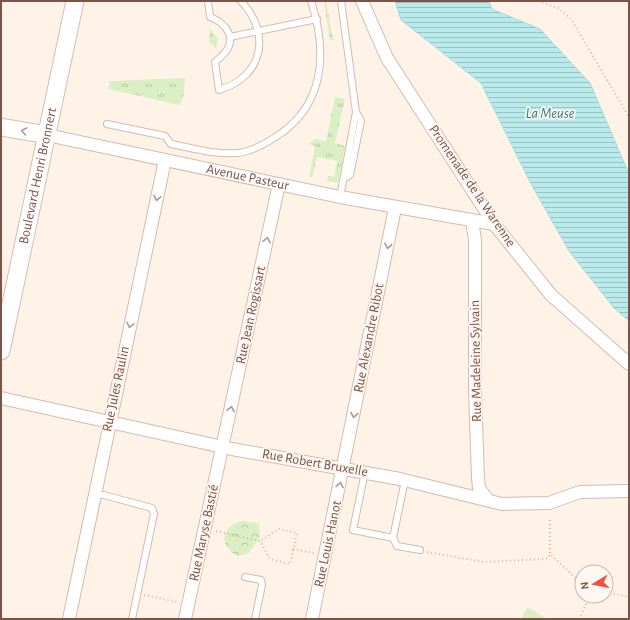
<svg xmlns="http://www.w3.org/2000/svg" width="630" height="620" font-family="'Alegreya Sans',sans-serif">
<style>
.grass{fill:url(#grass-tufts)}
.forest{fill:url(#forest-crowns)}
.pitch{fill:#dbefc4}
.water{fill:url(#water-rules);stroke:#9ededf}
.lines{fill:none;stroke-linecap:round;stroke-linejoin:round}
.service-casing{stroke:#d5baae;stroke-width:8}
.minor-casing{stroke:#d5baae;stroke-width:14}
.secondary-casing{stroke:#dbbbae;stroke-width:19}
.path{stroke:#deae9e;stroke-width:2;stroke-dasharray:1 3;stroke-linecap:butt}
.service{stroke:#fff;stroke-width:6}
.minor{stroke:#fff;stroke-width:12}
.secondary{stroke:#fff;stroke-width:17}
.oneway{stroke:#b19891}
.labels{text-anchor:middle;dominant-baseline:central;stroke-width:3.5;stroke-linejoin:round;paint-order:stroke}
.street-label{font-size:14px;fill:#7d5348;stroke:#fff7f1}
.water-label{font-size:15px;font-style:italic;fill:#367a7c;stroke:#fff7f1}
</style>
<defs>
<pattern id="grass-tufts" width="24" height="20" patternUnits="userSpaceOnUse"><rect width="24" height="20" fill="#dbefc4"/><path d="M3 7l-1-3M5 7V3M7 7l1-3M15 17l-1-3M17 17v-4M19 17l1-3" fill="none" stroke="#b7c4a1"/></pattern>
<pattern id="forest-crowns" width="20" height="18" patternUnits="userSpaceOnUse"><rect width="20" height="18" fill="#dbefc4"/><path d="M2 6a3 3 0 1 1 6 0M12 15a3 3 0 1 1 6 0" fill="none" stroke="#b7c4a1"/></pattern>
<pattern id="water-rules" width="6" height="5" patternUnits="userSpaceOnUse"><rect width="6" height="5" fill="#b9ebec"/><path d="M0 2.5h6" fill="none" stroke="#9cc1c1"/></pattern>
</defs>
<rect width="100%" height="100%" fill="#fff3e8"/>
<g class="grass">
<path d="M324,1H326L333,39H339L330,40Z"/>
<path d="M210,29L218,39L216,48L209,42Z"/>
<path d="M185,78L184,94L180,105L108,89L110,81Z"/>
<path d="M335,97L345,99L335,143L345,146L338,183L327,181L328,176L334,177L337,161L317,157L312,177H309L315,146L308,144L315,139L326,141Z"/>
</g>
<path class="forest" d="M242,521L259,523L260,537L249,553L237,556C218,545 221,526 242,521Z"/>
<path class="pitch" d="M528,607L547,619H521Z"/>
<path class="water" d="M395,1H489L492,9L540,29L590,83L629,174V321L614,308L569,251L530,182L481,83L401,20Z"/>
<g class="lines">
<defs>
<g id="service">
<path d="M208,1L210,17C221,21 234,32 229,46C227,52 220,58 215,62L219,90C263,77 272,34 241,1"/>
<path d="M341,1L356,112"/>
<path d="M230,37L317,19"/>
<path d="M107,124L165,136L171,144C192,148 215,155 237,153C250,152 263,145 274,138C325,107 328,53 311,1"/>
<path d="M340,197L356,112L361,121L350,175L345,178"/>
<path d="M365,472L353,530L393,538L397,546L420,550"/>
<path d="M94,495H104L152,508L154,514L132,619"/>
<path d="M393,538L405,480"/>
<path d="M245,577L261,580L262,585L255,619"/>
</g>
<g id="minor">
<path d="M362,1L387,58L494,224L551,295L629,364"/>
<path id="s1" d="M47,135L340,197L494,224"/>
<path d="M472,221L475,240V391L478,478L479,488L487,499"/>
<path d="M1,398L232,449L400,479L502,504L549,503L580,492L629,491"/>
<path d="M69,619L165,160"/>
<path d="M185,619L279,184"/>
<path d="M312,619L395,208"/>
</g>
<g id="secondary">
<path d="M1,127L47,135"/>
<path id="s2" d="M1,351L75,1"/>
</g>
</defs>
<use href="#service" class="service-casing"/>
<use href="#minor" class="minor-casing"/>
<use href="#secondary" class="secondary-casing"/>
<g class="path">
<path d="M539,1L558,8L571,19L629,117"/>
<path d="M550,520V554L582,584"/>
<path d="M216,531L260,541L270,559L290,564L297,533L279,529L260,541"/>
<path d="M293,549L314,553"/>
<path d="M427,552L484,562L543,559L548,558L550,554"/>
<path d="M606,592L629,597"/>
<path d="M144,595L177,602"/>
<path d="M579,619L590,596"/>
</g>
<use href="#service" class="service"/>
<use href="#minor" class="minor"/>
<use href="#secondary" class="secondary"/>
</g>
<defs><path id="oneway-chevron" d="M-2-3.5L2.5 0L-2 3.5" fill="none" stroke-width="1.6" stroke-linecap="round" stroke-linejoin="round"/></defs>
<g class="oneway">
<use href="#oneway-chevron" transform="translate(24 131) rotate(-169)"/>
<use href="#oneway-chevron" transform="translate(157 198) rotate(102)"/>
<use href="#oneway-chevron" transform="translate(267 240) rotate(-78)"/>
<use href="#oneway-chevron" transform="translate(388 246) rotate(101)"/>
<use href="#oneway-chevron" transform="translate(130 325) rotate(102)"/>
<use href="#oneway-chevron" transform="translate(231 409) rotate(-78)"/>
<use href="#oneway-chevron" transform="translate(354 415) rotate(101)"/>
<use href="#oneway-chevron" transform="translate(340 485) rotate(-78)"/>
</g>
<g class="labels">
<g class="street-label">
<text stroke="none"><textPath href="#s2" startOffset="179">Boulevard Henri Bronnert</textPath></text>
<text stroke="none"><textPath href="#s1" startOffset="205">Avenue Pasteur</textPath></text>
<text transform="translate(472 186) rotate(56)">Promenade de la Warenne</text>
<text transform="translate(251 315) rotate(-78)">Rue Jean Rogissart</text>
<text transform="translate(369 338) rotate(-79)">Rue Alexandre Ribot</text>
<text transform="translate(476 361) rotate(-91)">Rue Madeleine Sylvain</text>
<text transform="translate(116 389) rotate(-78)">Rue Jules Raulin</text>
<text transform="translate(315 463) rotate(10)">Rue Robert Bruxelle</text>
<text transform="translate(204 533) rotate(-78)">Rue Maryse Bastié</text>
<text transform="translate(328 544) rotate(-78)">Rue Louis Hanot</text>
</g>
<g class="water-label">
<text x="550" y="113">La Meuse</text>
</g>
</g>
<rect width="630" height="620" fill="none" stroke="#7d5348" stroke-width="4"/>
<g transform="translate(594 584) rotate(260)"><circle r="19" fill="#fff7f1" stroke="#cbb5ad"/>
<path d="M0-3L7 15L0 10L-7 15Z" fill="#f64f40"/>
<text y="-6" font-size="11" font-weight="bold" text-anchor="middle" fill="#7d5348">N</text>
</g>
</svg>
